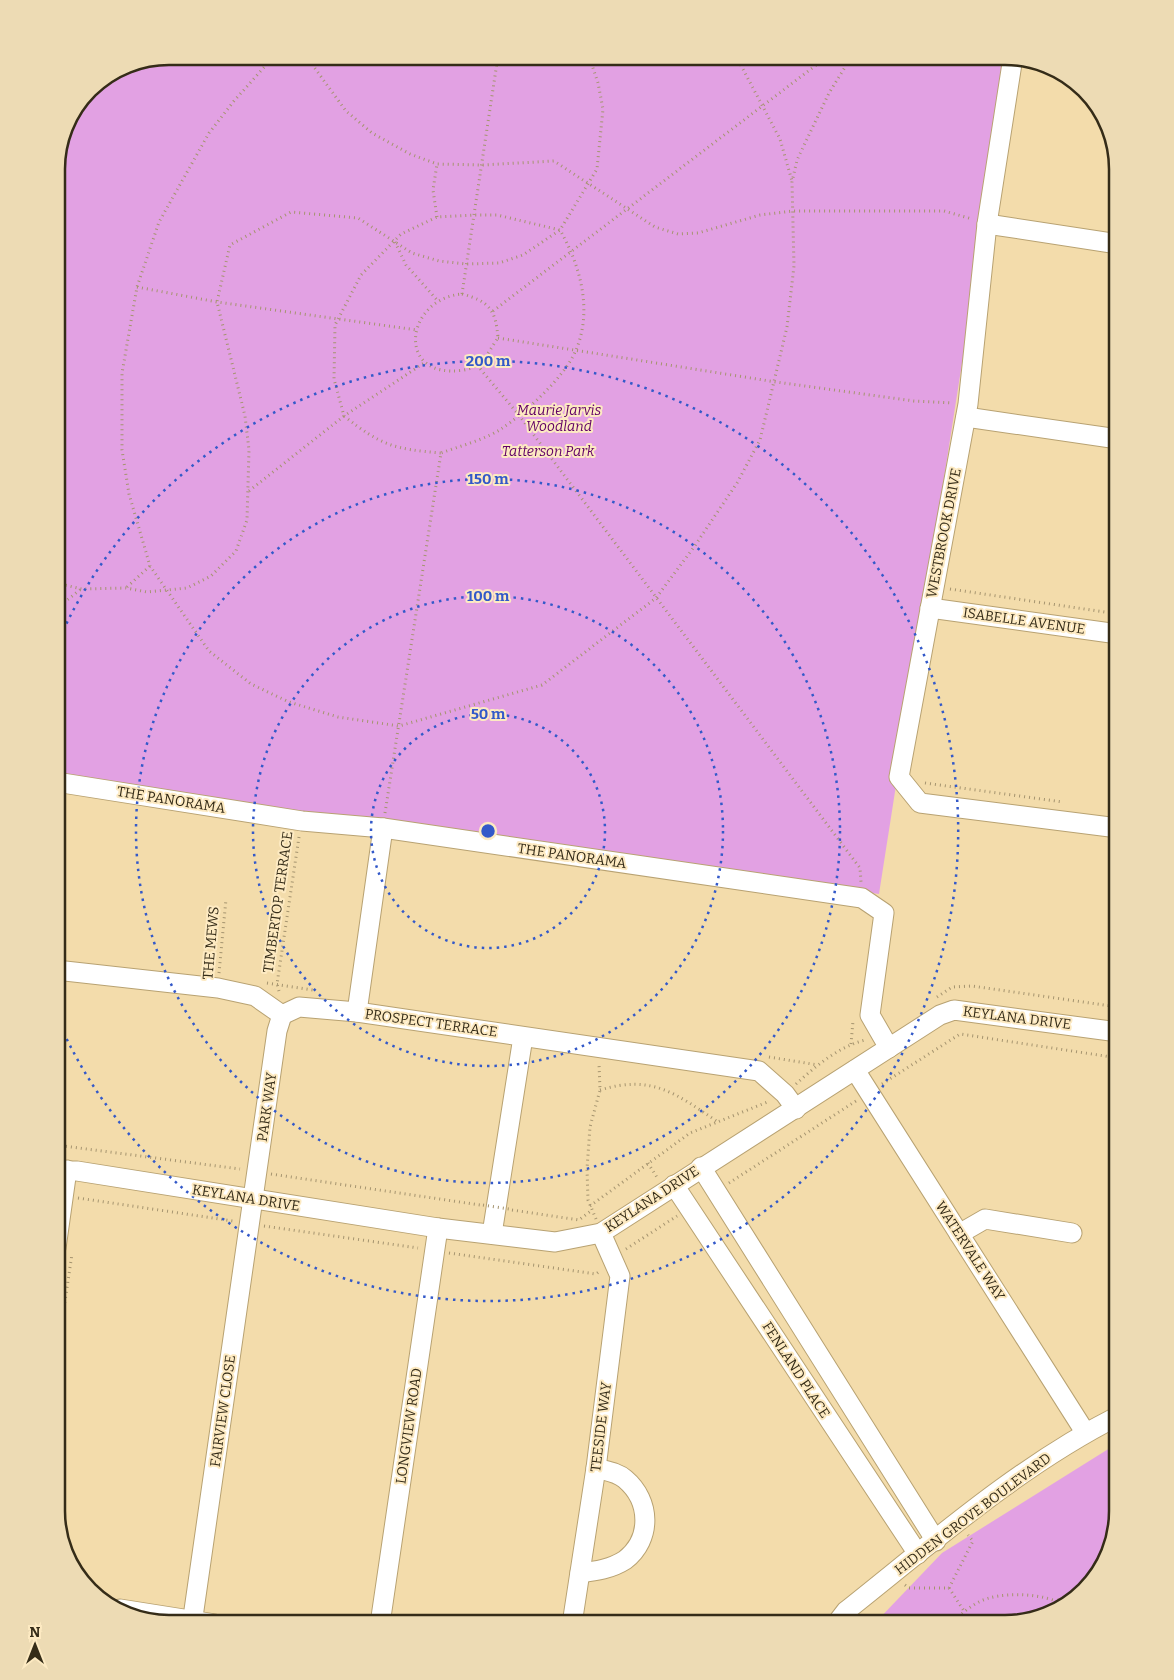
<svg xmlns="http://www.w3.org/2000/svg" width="1174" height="1680" font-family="Bitter,serif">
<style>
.green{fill:#e2a1e3}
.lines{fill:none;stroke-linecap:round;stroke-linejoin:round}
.minor-casing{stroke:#b8a272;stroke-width:21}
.path{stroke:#a5946f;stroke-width:3;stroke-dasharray:1 4;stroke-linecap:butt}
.minor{stroke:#fff;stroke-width:19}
.path-bridge{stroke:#a5946f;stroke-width:3;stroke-dasharray:1 4;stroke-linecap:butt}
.ring{fill:none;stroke:#3359c9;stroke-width:2.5;stroke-dasharray:2.5 5}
.labels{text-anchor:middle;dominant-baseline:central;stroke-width:4;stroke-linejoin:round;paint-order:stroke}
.park-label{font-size:14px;font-style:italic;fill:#610066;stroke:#fdeac2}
.street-label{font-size:14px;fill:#352c18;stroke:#fdeac2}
.rim{fill:none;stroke:#352c18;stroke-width:2.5}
.centre{fill:#3359c9;stroke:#fdeac2;stroke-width:2.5}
.ring-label{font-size:15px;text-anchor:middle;font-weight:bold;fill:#3359c9;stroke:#fdeac2;stroke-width:4;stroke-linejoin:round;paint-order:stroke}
</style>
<rect width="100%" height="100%" fill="#f3dcab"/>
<g class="green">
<path d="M169,56H1010L879,894L56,780V162L65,126L90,89L126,65Z"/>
<path d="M1118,1443V1511L1102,1567L1061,1609L1005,1624H874L942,1553Z"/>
</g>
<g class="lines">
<defs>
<g id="minor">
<path d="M1013,57L987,224L968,404L899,777L920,803L1118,828"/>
<path d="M987,224L1118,244"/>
<path d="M966,417L1118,439"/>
<path d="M930,608L1118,634"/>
<path d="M56,782L302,821L383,828L862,898L884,913L870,1015L889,1048"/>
<path d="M56,970L218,988L255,996L282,1015L299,1007L357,1012L759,1071L785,1094L796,1109"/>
<path d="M357,1012L383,828"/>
<path d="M855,1070L1085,1432"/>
<path d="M701,1167L936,1541"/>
<path d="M56,1171H77L438,1228L555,1242L601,1233L940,1015L954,1010L1118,1032"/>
<path d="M674,1185L918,1554"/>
<path d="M492,1234L523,1037"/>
<path d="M959,1234L985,1219L1072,1233"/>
<path d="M56,1248L67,1170"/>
<path d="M580,1573C596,1571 611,1569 625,1560C652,1539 651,1501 625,1479C617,1472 606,1471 596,1468"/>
<path d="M120,1609L215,1624"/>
<path d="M192,1624L277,1031L282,1015"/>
<path d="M380,1624L438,1228"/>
<path d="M572,1624L596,1468L620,1276L601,1233"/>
<path d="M836,1624L846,1611C933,1542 1019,1466 1118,1416"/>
</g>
</defs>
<use href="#minor" class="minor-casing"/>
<g class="path">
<path d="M274,56L234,101L209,133L159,222L137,287L122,373V450L129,494L150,566L209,651L251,684L289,702L338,717L399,726L542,685L656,598L694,547L737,483L760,440L787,327L794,266L792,182L797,160L829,93L852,56"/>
<path d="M306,56L346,111L372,133L410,154L437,164L482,165L554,161L655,227L678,234L698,233L760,215L793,211H944L972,219"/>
<path d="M736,56L780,139L792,181"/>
<path d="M437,217L433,190L437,164"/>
<path d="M395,242L406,265L437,300"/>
<path d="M137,287L217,302L417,330"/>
<path d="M462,294C489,301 496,310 498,338C492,346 486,359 477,365C470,370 459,371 451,371C396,370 409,298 462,294Z"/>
<path d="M462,294L498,56"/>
<path d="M493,311L828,56"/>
<path d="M498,338L776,382L914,401L953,403"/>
<path d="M477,365L518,414L860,868L861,882"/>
<path d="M249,491L344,416L424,363"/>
<path d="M56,583L82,589L126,588L147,592L187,588L211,576L236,551L247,520L249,450L245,416L217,302L230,245L291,212L358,218L412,253L439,261L466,264L499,263L523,255L560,230L597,169L603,109L598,83L589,56"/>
<path d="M127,587L150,566"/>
<path d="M950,589L1118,614"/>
<path d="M56,609L81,589"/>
<path d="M925,783L1063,802"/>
<path d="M385,813L441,453C460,446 484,440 501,429C525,413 565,377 576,350C593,310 580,265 560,230L497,215H474L437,217L401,234L361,275L335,325L334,379L344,416C382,446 394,449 441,453"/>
<path d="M219,973L226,899"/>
<path d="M267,983L313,990"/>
<path d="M279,991L277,984L299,837"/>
<path d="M937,997L952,987L972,986L1118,1007"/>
<path d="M851,1044L853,1021"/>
<path d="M769,1057L818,1065"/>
<path d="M796,1084C816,1066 838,1047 865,1040"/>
<path d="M882,1084L960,1034L1118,1058"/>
<path d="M600,1090C653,1074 676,1094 718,1122"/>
<path d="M56,1145L240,1169"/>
<path d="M648,1163L658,1179"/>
<path d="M271,1174L480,1205"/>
<path d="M729,1183L856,1101"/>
<path d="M78,1198L233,1221"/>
<path d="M590,1206L690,1133L770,1101"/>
<path d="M512,1210L579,1220L592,1210"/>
<path d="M596,1219L588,1200L587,1169L590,1127L600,1090L599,1064"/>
<path d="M264,1226L418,1248"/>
<path d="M626,1249L677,1216"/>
<path d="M449,1253L596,1274L600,1271"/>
<path d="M56,1362L72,1254"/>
<path d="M905,1585L909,1588H949L973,1541L968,1535"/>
<path d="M949,1588L964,1611"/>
<path d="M1058,1600L1075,1594"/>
<path d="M951,1624C961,1614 974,1602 989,1598C1011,1592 1045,1594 1065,1605"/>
</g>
<use href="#minor" class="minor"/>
<path class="path-bridge" d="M483,1205L509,1209"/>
</g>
<g class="ring">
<circle cx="488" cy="831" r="117"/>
<circle cx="488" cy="831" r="235"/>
<circle cx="488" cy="831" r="352"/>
<path d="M57 644A470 470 0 1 1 57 1018"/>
</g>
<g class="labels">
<g class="park-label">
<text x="559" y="410">Maurie Jarvis<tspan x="559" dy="16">Woodland</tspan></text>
<text x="548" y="451">Tatterson Park</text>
</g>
<g class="street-label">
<text transform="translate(944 533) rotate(-79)">WESTBROOK DRIVE</text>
<text transform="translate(1024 621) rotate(8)">ISABELLE AVENUE</text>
<text transform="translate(171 800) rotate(9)">THE PANORAMA</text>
<text transform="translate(572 856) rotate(8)">THE PANORAMA</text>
<text transform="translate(278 902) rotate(-82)">TIMBERTOP TERRACE</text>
<text transform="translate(211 943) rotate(-85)">THE MEWS</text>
<text transform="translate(1017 1018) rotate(7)">KEYLANA DRIVE</text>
<text transform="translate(431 1023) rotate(8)">PROSPECT TERRACE</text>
<text transform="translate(267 1107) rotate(-82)">PARK WAY</text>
<text transform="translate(246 1198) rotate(9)">KEYLANA DRIVE</text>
<text transform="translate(652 1199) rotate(-33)">KEYLANA DRIVE</text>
<text transform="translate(970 1251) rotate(57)">WATERVALE WAY</text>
<text transform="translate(796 1370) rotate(57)">FENLAND PLACE</text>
<text transform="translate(223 1411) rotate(-82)">FAIRVIEW CLOSE</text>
<text transform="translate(409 1426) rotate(-82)">LONGVIEW ROAD</text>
<text transform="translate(601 1427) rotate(-83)">TEESIDE WAY</text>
<text transform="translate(973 1514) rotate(-37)">HIDDEN GROVE BOULEVARD</text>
</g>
</g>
<path d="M0 0H1174V1680H0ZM169 65H1005A104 104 0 0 1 1109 169V1511A104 104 0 0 1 1005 1615H169A104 104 0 0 1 65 1511V169A104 104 0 0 1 169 65Z" fill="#eddbb4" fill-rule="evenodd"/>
<path class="rim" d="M169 65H1005A104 104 0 0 1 1109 169V1511A104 104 0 0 1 1005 1615H169A104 104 0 0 1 65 1511V169A104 104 0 0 1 169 65Z"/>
<circle cx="488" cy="831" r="8" class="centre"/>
<g class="ring-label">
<text x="488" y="366">200 m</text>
<text x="488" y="484">150 m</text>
<text x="488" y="601">100 m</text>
<text x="488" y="719">50 m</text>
</g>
<g transform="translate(35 1645)" stroke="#fdeac2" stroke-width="4" paint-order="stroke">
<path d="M0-4L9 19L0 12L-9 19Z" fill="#352c18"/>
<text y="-8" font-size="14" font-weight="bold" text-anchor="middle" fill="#352c18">N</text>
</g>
</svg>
